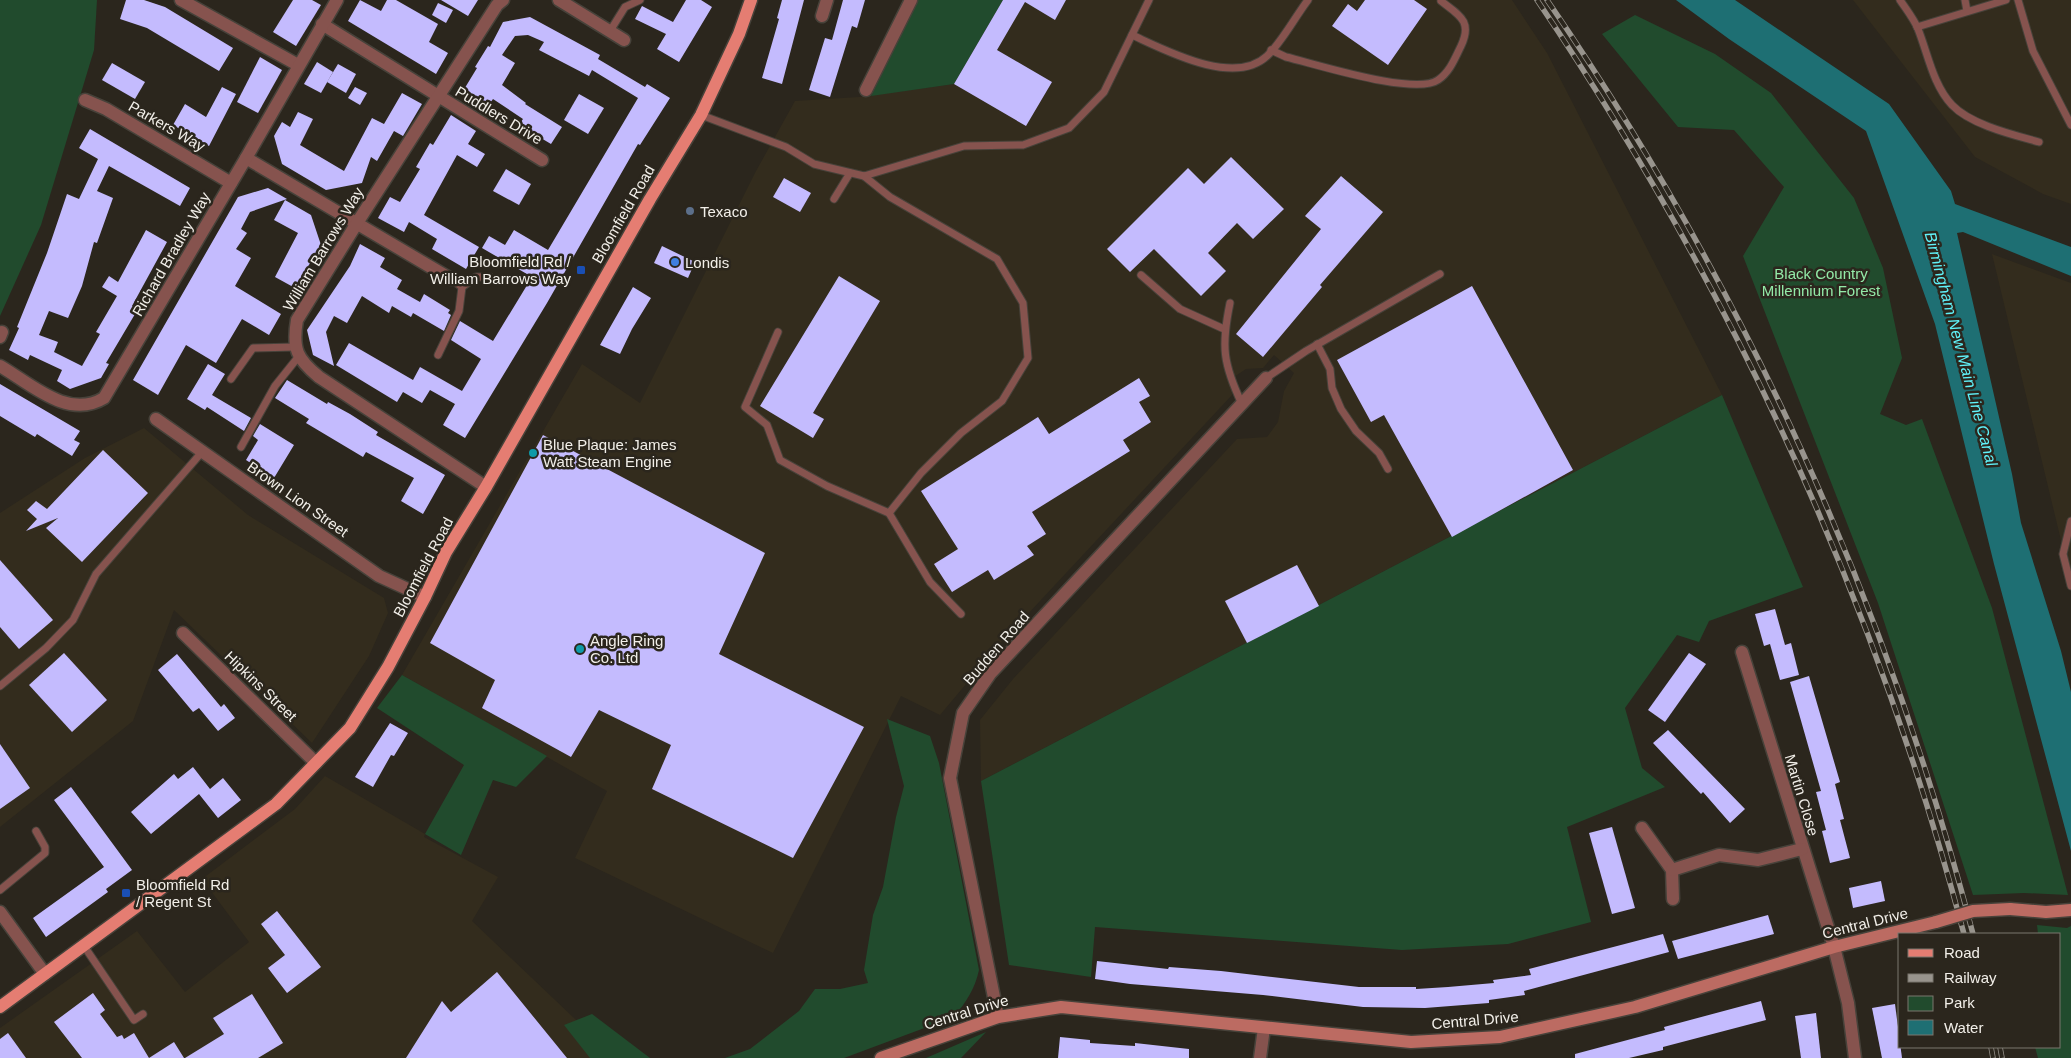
<svg xmlns="http://www.w3.org/2000/svg" width="2071" height="1058" font-family="Arial,sans-serif">
<style>
.built{fill:#332c1d}
.green{fill:#214b2d}
.water{fill:#1e6f73}
.building{fill:#c4bbfe}
.lines{fill:none;stroke-linecap:round;stroke-linejoin:round}
.lane-casing{stroke:#47423a;stroke-width:9}
.street-casing{stroke:#47423a;stroke-width:15}
.secondary-casing{stroke:#47423a;stroke-width:15}
.primary-casing{stroke:#47423a;stroke-width:15}
.lane{stroke:#86534e;stroke-width:7}
.street{stroke:#86534e;stroke-width:12}
.secondary{stroke:#bc6b62;stroke-width:12}
.primary{stroke:#e57d72;stroke-width:12}
.rail-casing{stroke:#98948d;stroke-width:5.5}
.rail{stroke:#2b261d;stroke-width:4;stroke-dasharray:11;stroke-linecap:butt}
.secondary-bridge-casing{stroke:#47423a;stroke-width:15;stroke-linecap:butt}
.secondary-bridge{stroke:#bc6b62;stroke-width:12}
.service-dot{fill:#5c6f8a;stroke:#2b261d;stroke-width:2}
.shop-dot{fill:#3f7fe0;stroke:#2b261d;stroke-width:2}
.transit-dot{fill:#1a4fb4;stroke:#2b261d;stroke-width:2}
.culture-dot{fill:#0f9aa8;stroke:#2b261d;stroke-width:2}
.labels{text-anchor:middle;dominant-baseline:central;stroke-width:5;stroke-linejoin:round;paint-order:stroke}
.street-label{font-size:15px;fill:#f2efe9;stroke:#2b261d}
.poi-label{font-size:15px;fill:#f2efe9;stroke:#2b261d;text-anchor:start}
.park-label{font-size:15px;fill:#93e9a7;stroke:#2b261d}
.water-label{font-size:16px;font-style:italic;fill:#60f2f9;stroke:#2b261d}
</style>
<rect width="100%" height="100%" fill="#2b261d"/>
<g class="built">
<path d="M1003,0H1512L1547,53L1722,395L981,781L980,720L1013,679L1237,439L1267,437L1278,422L1284,391L1294,373L1274,355L1263,368L1246,369L1234,377L1232,395L998,646L940,715L901,696L773,953L575,858L607,791L402,675L582,364L640,403L756,171L795,101L859,97L954,84Z"/>
<path d="M1853,0H2071V204L2043,194L1975,157Z"/>
<path d="M1992,254L2071,283V582Z"/>
<path d="M144,428L248,515L384,598L388,613L369,656L312,743L174,610L133,721L0,827V513L85,458Z"/>
<path d="M325,776L425,834L424,837L498,877L472,921L616,1058H0V1028L137,931L185,992L249,942L202,879L295,809Z"/>
</g>
<g class="green">
<path d="M0,0H97L94,50L41,225L0,316Z"/>
<path d="M917,0H1003L954,84L871,96Z"/>
<path d="M1635,15L1715,54L1771,93L1854,198L1883,268L1902,358L1880,414L1906,425L1922,419L1992,608L2068,895L2024,893L1973,895L1878,603L1743,256L1784,187L1734,130L1678,127L1602,34Z"/>
<path d="M1722,395L1803,587L1709,621L1699,642L1677,635L1625,708L1642,768L1665,787L1567,827L1591,922L1508,944L1402,950L1095,927L1091,977L1009,965L981,781Z"/>
<path d="M402,675L547,756L516,787L493,780L461,855L425,834L464,765L377,708Z"/>
<path d="M887,719L930,736L939,763L979,970C975,989 966,1002 954,1017L844,1058H725L750,1049L799,1011L815,989H840L868,983L864,970L873,915L883,887L896,817L904,786Z"/>
<path d="M2037,925L2067,928L2071,926V1058H2038L2035,1047H2060V934H2038Z"/>
<path d="M592,1014L650,1058H590L564,1025Z"/>
<path d="M986,1032L961,1058H926Z"/>
</g>
<path class="water" d="M1676,0H1735L1889,104L1951,191L1955,204L2071,247V276L1963,232L1957,233L2012,474L2021,523L2061,651L2071,692V851L1994,564L1935,324L1866,131L1729,39Z"/>
<g class="building">
<path d="M126,0H144L165,7L233,48L219,71L147,28L120,19Z"/>
<path d="M293,0H312L321,5L296,46L273,32Z"/>
<path d="M360,0L381,11L387,0H396L438,24L429,42L448,53L436,74L348,21Z"/>
<path d="M441,0H478L468,16Z"/>
<path d="M686,0H701L712,7L679,62L657,49L666,34L635,19L642,6L673,22Z"/>
<path d="M782,0H804L782,84L762,78L779,19L777,18Z"/>
<path d="M843,0H865L857,28L852,26L830,97L809,90L825,38L832,40Z"/>
<path d="M1003,0H1066L1055,20L1025,2L997,50L1052,82L1026,126L954,84Z"/>
<path d="M1365,0H1414L1427,9L1388,65L1332,26L1348,4L1357,11Z"/>
<path d="M438,3L453,10L446,23L432,15Z"/>
<path d="M530,17L600,55L598,59L645,87L647,84L670,98L640,145L638,144L547,303L465,438L443,425L455,404L430,390L422,403L403,392L397,402L336,365L349,343L413,380L420,367L462,391L481,359L451,340L460,321L493,341L532,277L482,248L489,236L505,245L514,230L548,250L638,98L592,70L589,76L539,50L544,42L528,35L515,36L502,55L515,63L502,85L526,103L525,104L562,127L551,144L519,125L523,119L493,99L488,106L463,91L477,68L475,67L488,46L490,47L503,22Z"/>
<path d="M260,57L282,70L258,113L237,102Z"/>
<path d="M317,62L333,72L321,93L304,84Z"/>
<path d="M112,63L145,82L135,99L102,80Z"/>
<path d="M338,64L356,74L346,93L327,82Z"/>
<path d="M222,87L236,94L209,146L173,125L185,104L206,117Z"/>
<path d="M355,87L367,93L360,105L348,98Z"/>
<path d="M402,93L422,104L403,136L394,131L377,161L371,157L362,183L326,190L282,164L274,136L282,122L290,127L298,112L313,119L300,145L344,171L372,118L384,124Z"/>
<path d="M579,94L604,108L588,134L564,120Z"/>
<path d="M451,115L476,131L468,144L485,154L477,167L457,155L424,215L479,247L466,269L432,249L437,239L409,222L404,232L378,218L390,197L400,202L420,169L416,167L430,143L433,145Z"/>
<path d="M90,129L190,188L180,206L109,166L97,191L113,198L97,243L94,242L82,286L68,318L49,311L39,335L58,342L54,352L82,366L100,334L96,332L117,296L102,287L109,276L118,282L146,230L167,242L132,306L138,309L106,363L109,364L101,378L70,389L57,381L62,370L30,355L28,360L9,350L19,328L17,327L47,253L67,194L79,199L98,159L79,148Z"/>
<path d="M1231,157L1284,209L1253,239L1237,223L1208,253L1226,271L1201,296L1154,249L1130,272L1107,249L1188,168L1204,184Z"/>
<path d="M506,169L531,184L519,205L493,191Z"/>
<path d="M1341,176L1383,212L1320,285L1322,287L1263,357L1236,334L1321,229L1305,216Z"/>
<path d="M784,178L811,193L800,212L773,197Z"/>
<path d="M268,188L287,199L250,212L241,229L247,233L236,249L251,258L235,286L281,314L269,335L242,319L216,363L186,345L158,395L133,380L238,197Z"/>
<path d="M285,200L311,215L321,245L295,288L275,277L298,233L274,220Z"/>
<path d="M360,244L385,258L380,267L402,280L397,289L420,302L424,294L450,310L448,313L451,315L444,331L413,313L411,317L392,306L389,313L362,296L347,323L334,316L326,332L334,366L313,355L307,330L350,266Z"/>
<path d="M662,246L695,262L688,278L654,263Z"/>
<path d="M839,276L880,301L813,413L824,419L813,438L760,406Z"/>
<path d="M1472,286L1573,470L1452,537L1384,415L1371,422L1337,360Z"/>
<path d="M633,287L651,298L632,329L620,354L600,345Z"/>
<path d="M208,364L225,374L212,395L251,418L244,431L207,407L205,410L187,399Z"/>
<path d="M1139,378L1150,396L1139,402L1151,422L1123,440L1130,451L1032,512L1046,534L1027,546L1034,555L994,580L988,570L952,592L934,564L958,549L921,491L1038,417L1049,434Z"/>
<path d="M287,380L327,404L328,402L350,414L378,432L376,435L445,475L423,514L401,501L414,478L366,452L363,457L306,423L309,419L275,398Z"/>
<path d="M0,384L80,431L74,440L80,443L72,456L37,434L35,437L0,416Z"/>
<path d="M260,424L294,445L274,478L246,460L258,440L253,436Z"/>
<path d="M543,435L765,553L719,654L864,727L793,858L652,789L671,745L599,710L571,757L482,708L495,680L430,643Z"/>
<path d="M103,450L148,493L82,562L46,528L58,518L26,531L37,519L27,510L36,501L47,509Z"/>
<path d="M0,560L53,620L19,649L0,627Z"/>
<path d="M1297,565L1319,606L1247,643L1225,601Z"/>
<path d="M1775,609L1785,645L1791,643L1799,675L1780,680L1770,644L1764,646L1755,614Z"/>
<path d="M64,653L107,700L72,732L29,685Z"/>
<path d="M1689,653L1706,664L1665,722L1648,710Z"/>
<path d="M177,654L221,707L224,704L235,718L218,731L199,708L193,712L158,670Z"/>
<path d="M1809,676L1840,782L1835,784L1844,819L1840,820L1850,858L1830,863L1822,831L1826,830L1816,792L1821,791L1790,682Z"/>
<path d="M390,723L408,733L394,756L391,755L373,787L355,777Z"/>
<path d="M1668,730L1745,809L1730,823L1703,792L1701,794L1653,743Z"/>
<path d="M0,744L30,788L0,809Z"/>
<path d="M193,767L210,789L223,778L241,800L218,818L199,794L151,834L131,812L174,774L178,779Z"/>
<path d="M71,787L132,870L106,889L108,892L46,937L33,918L104,867L54,800Z"/>
<path d="M1612,827L1635,908L1612,914L1589,833Z"/>
<path d="M1881,881L1885,901L1853,908L1849,888Z"/>
<path d="M277,911L321,967L287,993L268,968L285,955L261,924Z"/>
<path d="M1768,915L1774,934L1678,959L1672,941Z"/>
<path d="M1663,934L1669,952L1524,991L1525,995L1489,1000V1003L1425,1008L1363,1007L1263,995L1130,984L1095,979L1097,961L1168,969L1169,967L1221,971L1359,987H1416V989L1448,987L1494,983L1493,980L1531,975L1529,969Z"/>
<path d="M497,972L567,1058H406L442,1001L451,1012Z"/>
<path d="M93,993L105,1010L100,1014L117,1037L122,1035L124,1039L134,1033L149,1058L174,1042L184,1058H82L54,1022Z"/>
<path d="M252,994L283,1043L258,1058H185L224,1034L213,1018Z"/>
<path d="M1761,1001L1766,1020L1663,1047V1050L1629,1058H1575V1054L1665,1030L1664,1027Z"/>
<path d="M1895,1004L1902,1058H1882L1872,1008Z"/>
<path d="M1816,1013L1821,1058H1801L1795,1016Z"/>
<path d="M8,1033L26,1058H0V1039Z"/>
<path d="M1060,1037L1090,1040V1043L1135,1046V1043L1189,1049V1058H1058Z"/>
</g>
<g class="lines">
<defs>
<g id="lane">
<path d="M1900,0C1906,9 1914,19 1918,29C1928,54 1933,85 1952,105C1971,125 2014,135 2039,142"/>
<path d="M1965,0L1967,11"/>
<path d="M2018,0L2033,51L2071,125"/>
<path d="M1917,27L2006,0"/>
<path d="M610,31L625,7L640,0"/>
<path d="M1132,35C1165,50 1234,87 1267,56C1282,42 1295,17 1308,0"/>
<path d="M1271,50L1286,57C1316,64 1415,96 1438,80C1450,72 1455,58 1461,46C1473,21 1459,15 1441,1"/>
<path d="M701,115L786,147L814,164L864,176L964,146L1023,145L1069,128L1104,92L1149,0"/>
<path d="M864,176L890,197L997,259L1023,303L1028,358L1002,401L961,433L921,473L889,513"/>
<path d="M834,199L850,173"/>
<path d="M1141,275L1180,309L1224,329"/>
<path d="M462,287L476,277H490"/>
<path d="M1230,303C1221,346 1223,364 1242,404"/>
<path d="M778,332L745,407L767,425L780,460L827,486L889,513L930,582L961,614"/>
<path d="M1317,344L1330,369L1332,388L1341,409L1356,431L1379,453L1388,469"/>
<path d="M438,355L459,311L462,287L451,279"/>
<path d="M1266,378L1306,351L1440,274"/>
<path d="M231,379L253,348L295,347"/>
<path d="M241,447L275,386L299,356"/>
<path d="M2071,521L2063,554L2071,586"/>
<path d="M0,686L46,648L73,620L96,574L202,452"/>
<path d="M0,890L45,853V847L36,831"/>
<path d="M84,946L134,1020L143,1014"/>
</g>
<g id="street">
<path d="M181,0L298,65"/>
<path d="M559,0L624,40"/>
<path d="M822,16L827,0"/>
<path d="M322,24L542,160"/>
<path d="M866,90L911,0"/>
<path d="M85,100L106,109L231,183"/>
<path d="M246,158L451,279"/>
<path d="M0,337L2,332"/>
<path d="M0,366C31,384 68,420 104,398L246,158L337,0"/>
<path d="M156,419L379,576L425,597"/>
<path d="M486,487L319,377C297,359 292,349 297,320L357,223L497,5L503,0"/>
<path d="M183,633L316,763"/>
<path d="M1742,652L1834,947L1848,1003L1855,1058"/>
<path d="M1642,828L1672,870L1673,899"/>
<path d="M1672,870L1719,855L1758,860L1802,849"/>
<path d="M0,912L45,974"/>
<path d="M998,1017L950,778L963,713L990,674L1266,378"/>
<path d="M1260,1058L1264,1028"/>
</g>
<g id="secondary">
<path d="M2010,909L2046,912L2071,910"/>
<path d="M881,1058L998,1017L1061,1007L1411,1042L1500,1037L1635,1007L1834,947L1936,922"/>
</g>
<path id="primary" d="M0,1007L276,804L350,728L388,667L425,597L446,552L486,487L650,199L701,115L739,34L751,0"/>
</defs>
<use href="#lane" class="lane-casing"/>
<use href="#street" class="street-casing"/>
<use href="#secondary" class="secondary-casing"/>
<use href="#primary" class="primary-casing"/>
<use href="#lane" class="lane"/>
<use href="#street" class="street"/>
<use href="#secondary" class="secondary"/>
<use href="#primary" class="primary"/>
<defs>
<g id="rail">
<path d="M1537,0C1732,288 1875,598 1964,934"/>
<path d="M1547,0C1742,283 1887,602 1973,934"/>
<path d="M1991,1047L1993,1058"/>
<path d="M2000,1047L2002,1058"/>
</g>
</defs>
<use href="#rail" class="rail-casing"/>
<use href="#rail" class="rail"/>
<defs>
<path id="secondary-bridge" d="M1936,922L1973,911L2010,909"/>
</defs>
<use href="#secondary-bridge" class="secondary-bridge-casing"/>
<use href="#secondary-bridge" class="secondary-bridge"/>
</g>
<circle class="service-dot" cx="690" cy="211" r="5"/>
<circle class="shop-dot" cx="675" cy="262" r="5"/>
<g class="transit-dot">
<rect x="576" y="265" width="10" height="10" rx="2.5"/>
<rect x="121" y="888" width="10" height="10" rx="2.5"/>
</g>
<g class="culture-dot">
<circle cx="533" cy="453" r="5"/>
<circle cx="580" cy="649" r="5"/>
</g>
<g class="labels">
<g class="street-label">
<text transform="translate(499 115) rotate(31)">Puddlers Drive</text>
<text transform="translate(167 126) rotate(30)">Parkers Way</text>
<text transform="translate(623 214) rotate(-60)">Bloomfield Road</text>
<text transform="translate(323 249) rotate(-59)">William Barrows Way</text>
<text transform="translate(171 254) rotate(-60)">Richard Bradley Way</text>
<text transform="translate(298 499) rotate(35)">Brown Lion Street</text>
<text transform="translate(423 567) rotate(-62)">Bloomfield Road</text>
<text transform="translate(996 648) rotate(-49)">Budden Road</text>
<text transform="translate(261 686) rotate(44)">Hipkins Street</text>
<text transform="translate(1802 795) rotate(73)">Martin Close</text>
<text transform="translate(1865 923) rotate(-14)">Central Drive</text>
<text transform="translate(966 1012) rotate(-17)">Central Drive</text>
<text transform="translate(1475 1020) rotate(-5)">Central Drive</text>
</g>
<g class="poi-label">
<text x="700" y="211">Texaco</text>
<text x="571" y="261" text-anchor="end">Bloomfield Rd /<tspan x="571" dy="17">William Barrows Way</tspan></text>
<text x="685" y="262">Londis</text>
<text x="543" y="444">Blue Plaque: James<tspan x="543" dy="17">Watt Steam Engine</tspan></text>
<text x="590" y="640">Angle Ring<tspan x="590" dy="17">Co. Ltd</tspan></text>
<text x="136" y="884">Bloomfield Rd<tspan x="136" dy="17">/ Regent St</tspan></text>
</g>
<g class="park-label">
<text x="1821" y="273">Black Country<tspan x="1821" dy="17">Millennium Forest</tspan></text>
</g>
<g class="water-label">
<text transform="translate(1961 349) rotate(75)">Birmingham New Main Line Canal</text>
</g>
</g>
<rect x="1898" y="933" width="162" height="115" fill="#2b261d" stroke="#7b766f"/>
<rect x="1908" y="949" width="25" height="8" fill="#e57d72" stroke="#7b766f"/>
<text x="1944" y="958" font-size="15" fill="#f2efe9">Road</text>
<rect x="1908" y="974" width="25" height="8" fill="#98948d" stroke="#7b766f"/>
<text x="1944" y="983" font-size="15" fill="#f2efe9">Railway</text>
<rect x="1908" y="996" width="25" height="15" fill="#214b2d" stroke="#7b766f"/>
<text x="1944" y="1008" font-size="15" fill="#f2efe9">Park</text>
<rect x="1908" y="1020" width="25" height="15" fill="#1e6f73" stroke="#7b766f"/>
<text x="1944" y="1033" font-size="15" fill="#f2efe9">Water</text>
</svg>
